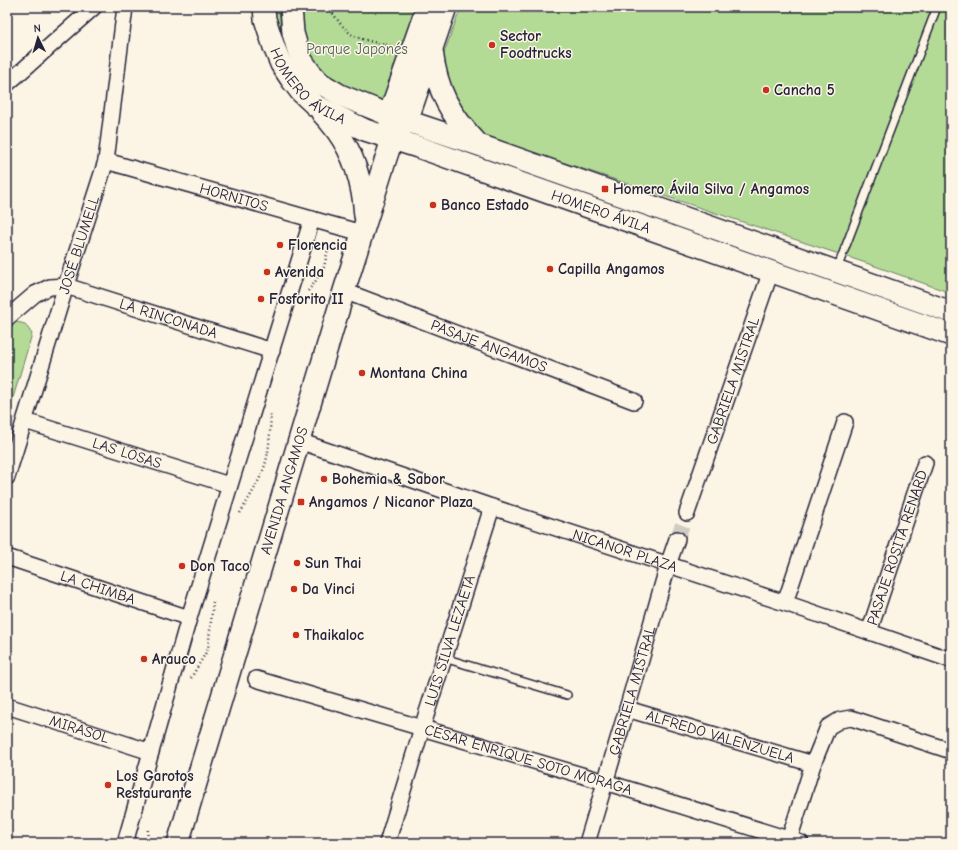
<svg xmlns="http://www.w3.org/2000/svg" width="958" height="850" font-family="'Comic Neue',sans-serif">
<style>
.green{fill:#b4db96;stroke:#6b7e68}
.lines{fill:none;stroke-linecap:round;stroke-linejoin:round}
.minor-tunnel{stroke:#d0cbc3;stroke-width:15;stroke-dasharray:15 8;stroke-linecap:butt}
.service-casing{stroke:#22223b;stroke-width:10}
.minor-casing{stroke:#22223b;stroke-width:18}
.secondary-casing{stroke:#22223b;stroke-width:24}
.path{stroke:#22223b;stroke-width:2.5;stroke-dasharray:1 3;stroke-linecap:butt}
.service{stroke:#fcf5e5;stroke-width:7}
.minor{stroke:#fcf5e5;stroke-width:15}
.secondary{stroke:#fcf5e5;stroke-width:21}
.poi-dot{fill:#c8321e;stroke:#fcf5e5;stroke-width:1.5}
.labels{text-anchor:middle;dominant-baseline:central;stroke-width:3;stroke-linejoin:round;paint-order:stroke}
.poi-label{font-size:15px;font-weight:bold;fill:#22223b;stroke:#fcf5e5;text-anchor:start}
.park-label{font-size:15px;fill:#4e5a56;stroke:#fcf5e5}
.street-label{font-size:15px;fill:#22223b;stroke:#fcf5e5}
</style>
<rect width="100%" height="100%" fill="#fcf5e5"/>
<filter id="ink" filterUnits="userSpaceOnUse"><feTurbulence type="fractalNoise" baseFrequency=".025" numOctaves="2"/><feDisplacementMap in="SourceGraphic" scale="8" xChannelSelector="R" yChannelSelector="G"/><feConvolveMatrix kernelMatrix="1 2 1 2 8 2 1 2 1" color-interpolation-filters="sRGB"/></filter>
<g filter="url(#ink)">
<g class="green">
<path d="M272,7H279L282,42Z"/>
<path d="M296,7H416L382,106L341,91L309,62Z"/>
<path d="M461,7H951V293L872,265L481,135L459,110L441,61Z"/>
<path d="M17,322L25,324L32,334L7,418V330Z"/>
</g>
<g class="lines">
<path class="minor-tunnel" d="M677,539L687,513"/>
<defs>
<g id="service">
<path d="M837,269L937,7"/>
<path d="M444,658L567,695"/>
</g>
<g id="minor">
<path d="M7,84L94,7"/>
<path id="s1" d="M106,161L329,224L362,233"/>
<path id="s2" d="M344,291L634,401"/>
<path id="s3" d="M7,318L35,294L50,287L66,286L272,351"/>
<path id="s4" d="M25,421L229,485"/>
<path id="s5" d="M299,441L492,507L785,603L951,660"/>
<path id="s6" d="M7,477L68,279L106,161L125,7"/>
<path id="s7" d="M687,513L771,271"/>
<path id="s8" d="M7,557L189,618"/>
<path d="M785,603L845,422"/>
<path id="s9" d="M869,632L925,463"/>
<path id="s10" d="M256,679L605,782L801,843"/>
<path id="s11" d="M7,706L151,752"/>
<path id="s12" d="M627,709L813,764"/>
<path d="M125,843L151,752L189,618L312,219"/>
<path id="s13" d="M387,843L422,728L492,507"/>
<path id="s14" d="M587,843L627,709L668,565L677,539"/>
<path d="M788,843L813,764L828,727L840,720L851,718L951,751"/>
</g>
<g id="secondary">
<path id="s15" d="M264,7L265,19L274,47L281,64L291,79L301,92L316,106L365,130L421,148L951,335"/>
<path d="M291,7L293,33L297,47L301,59L310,72L320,83L340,95L389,115L479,145L951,312"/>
<path d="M432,51C437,91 450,115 478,144"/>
<path d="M322,113C344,136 356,160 362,192C364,200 364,208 365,216"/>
<path d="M391,129L389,115L427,7"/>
<path id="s16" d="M178,843L344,291L386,158L392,140L407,121L446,7"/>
</g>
</defs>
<use href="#service" class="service-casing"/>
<use href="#minor" class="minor-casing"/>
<use href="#secondary" class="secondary-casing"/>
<g class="path">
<path d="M328,7C335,16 341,26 351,34C359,40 382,44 393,46"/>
<path d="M308,291L315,282L324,267L329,245"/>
<path d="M240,513C249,498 258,484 264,468C270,451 270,430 271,412"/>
<path d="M191,678L208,649L213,602"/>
<path d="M147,843L148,828"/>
</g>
<use href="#service" class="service"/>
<use href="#minor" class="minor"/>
<use href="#secondary" class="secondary"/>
</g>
</g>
<g class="poi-dot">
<circle cx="492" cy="45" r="4"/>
<circle cx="766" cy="90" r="4"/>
<rect x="601" y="185" width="8" height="8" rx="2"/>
<circle cx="433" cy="205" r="4"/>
<circle cx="280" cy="245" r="4"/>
<circle cx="550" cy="269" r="4"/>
<circle cx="267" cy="272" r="4"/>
<circle cx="261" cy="299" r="4"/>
<circle cx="362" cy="373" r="4"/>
<circle cx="324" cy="479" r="4"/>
<rect x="297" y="498" width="8" height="8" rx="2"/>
<circle cx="297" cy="563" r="4"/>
<circle cx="182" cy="566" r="4"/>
<circle cx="294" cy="589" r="4"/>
<circle cx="296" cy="635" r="4"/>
<circle cx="144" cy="659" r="4"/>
<circle cx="108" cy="785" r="4"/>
</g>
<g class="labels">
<g class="poi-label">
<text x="500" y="36">Sector<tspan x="500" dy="17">Foodtrucks</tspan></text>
<text x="774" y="90">Cancha 5</text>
<text x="613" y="189">Homero Ávila Silva / Angamos</text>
<text x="441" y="205">Banco Estado</text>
<text x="288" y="245">Florencia</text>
<text x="558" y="269">Capilla Angamos</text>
<text x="275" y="272">Avenida</text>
<text x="269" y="299">Fosforito II</text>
<text x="370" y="373">Montana China</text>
<text x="332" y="479">Bohemia &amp; Sabor</text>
<text x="309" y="502">Angamos / Nicanor Plaza</text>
<text x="305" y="563">Sun Thai</text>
<text x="190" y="566">Don Taco</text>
<text x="302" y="589">Da Vinci</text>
<text x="304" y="635">Thaikaloc</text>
<text x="152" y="659">Arauco</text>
<text x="116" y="776">Los Garotos<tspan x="116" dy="17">Restaurante</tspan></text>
</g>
<g class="park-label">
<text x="357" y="49">Parque Japonés</text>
</g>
<g class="street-label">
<text stroke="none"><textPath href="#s15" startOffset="95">HOMERO ÁVILA</textPath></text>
<text stroke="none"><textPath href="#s1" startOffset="133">HORNITOS</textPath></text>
<text stroke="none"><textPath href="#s15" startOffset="419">HOMERO ÁVILA</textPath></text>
<text stroke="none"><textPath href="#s6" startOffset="243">JOSÉ BLUMELL</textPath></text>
<text stroke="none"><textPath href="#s3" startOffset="177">LA RINCONADA</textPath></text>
<text stroke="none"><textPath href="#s2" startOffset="155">PASAJE ANGAMOS</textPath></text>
<text stroke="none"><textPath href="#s7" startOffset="140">GABRIELA MISTRAL</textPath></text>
<text stroke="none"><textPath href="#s4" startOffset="107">LAS LOSAS</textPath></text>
<text stroke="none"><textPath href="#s16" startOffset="368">AVENIDA ANGAMOS</textPath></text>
<text stroke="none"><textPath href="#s9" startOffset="89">PASAJE ROSITA RENARD</textPath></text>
<text stroke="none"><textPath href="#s5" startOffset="344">NICANOR PLAZA</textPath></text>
<text stroke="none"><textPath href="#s8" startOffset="96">LA CHIMBA</textPath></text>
<text stroke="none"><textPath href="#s13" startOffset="212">LUIS SILVA LEZAETA</textPath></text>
<text stroke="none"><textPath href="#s14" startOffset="159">GABRIELA MISTRAL</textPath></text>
<text stroke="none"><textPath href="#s11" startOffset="76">MIRASOL</textPath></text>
<text stroke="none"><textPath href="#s12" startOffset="97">ALFREDO VALENZUELA</textPath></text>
<text stroke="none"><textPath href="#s10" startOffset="284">CÉSAR ENRIQUE SOTO MORAGA</textPath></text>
</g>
</g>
<rect width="958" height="850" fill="none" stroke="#fcf5e5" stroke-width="24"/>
<rect x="12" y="12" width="934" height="826" fill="none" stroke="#22223b" stroke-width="1.5" filter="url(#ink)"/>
<g transform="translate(38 38) rotate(355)" stroke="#fcf5e5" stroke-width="3" paint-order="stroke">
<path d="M0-3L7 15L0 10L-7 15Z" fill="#22223b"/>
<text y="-6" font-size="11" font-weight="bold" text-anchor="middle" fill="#22223b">N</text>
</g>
</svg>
